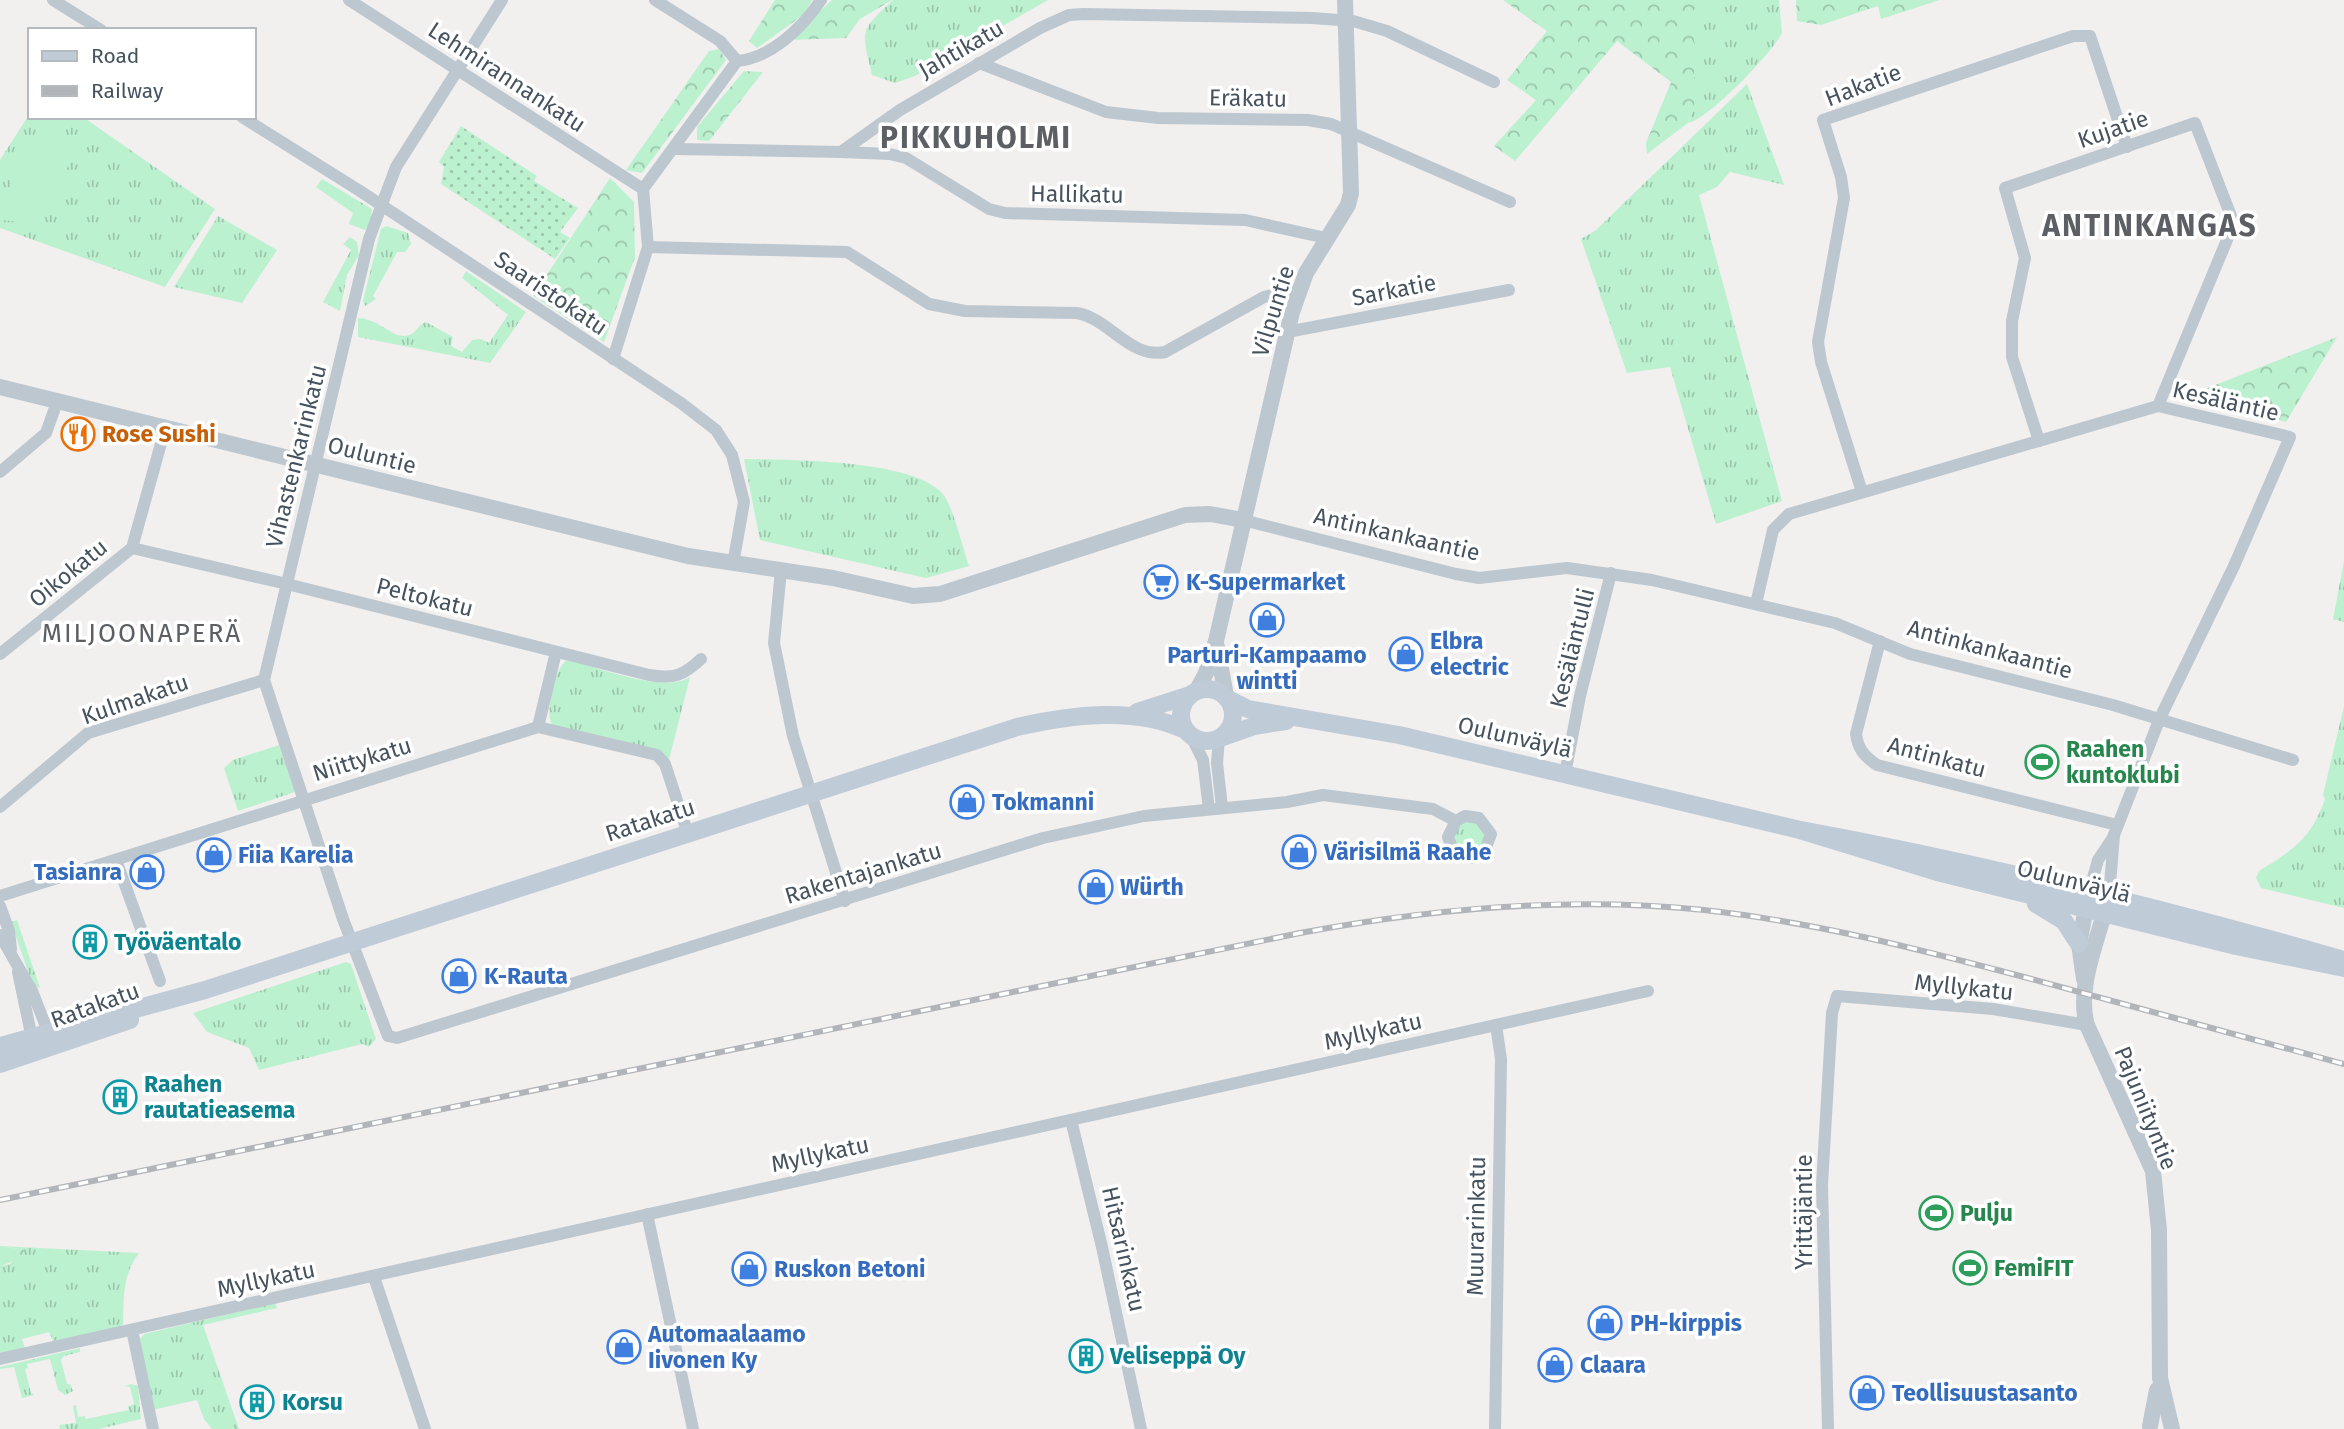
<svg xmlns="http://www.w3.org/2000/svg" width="2344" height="1429" font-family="'Fira Sans',sans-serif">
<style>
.grass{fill:url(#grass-tufts)}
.forest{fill:url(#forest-crowns)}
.garden{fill:url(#garden-dots)}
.pitch{fill:#bcf1d0}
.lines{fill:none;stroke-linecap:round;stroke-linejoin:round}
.minor{stroke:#bcc7cf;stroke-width:12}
.tertiary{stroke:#bcc7cf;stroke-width:16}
.secondary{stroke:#bfcbd7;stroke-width:18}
.rail-casing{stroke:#b1b5ba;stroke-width:6}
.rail{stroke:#fff;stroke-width:3.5;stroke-dasharray:10;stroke-linecap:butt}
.labels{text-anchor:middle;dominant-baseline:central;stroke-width:7;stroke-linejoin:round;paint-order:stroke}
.street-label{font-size:23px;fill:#46535e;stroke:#fff}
.food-label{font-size:23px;font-weight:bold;fill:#c56008;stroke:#fff;text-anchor:start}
.shop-label{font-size:23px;font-weight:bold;fill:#366cbe;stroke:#fff;text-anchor:start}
.leisure-label{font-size:23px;font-weight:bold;fill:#27864d;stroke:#fff;text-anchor:start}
.culture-label{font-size:23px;font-weight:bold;fill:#0d838f;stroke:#fff;text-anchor:start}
.quarter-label{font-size:26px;letter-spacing:2px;fill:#5c6065;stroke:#fff}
.district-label{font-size:30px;font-weight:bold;letter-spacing:2px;fill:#5c6065;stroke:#fff}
</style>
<defs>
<pattern id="grass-tufts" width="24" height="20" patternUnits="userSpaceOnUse" patternTransform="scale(1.75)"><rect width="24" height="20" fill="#bcf1d0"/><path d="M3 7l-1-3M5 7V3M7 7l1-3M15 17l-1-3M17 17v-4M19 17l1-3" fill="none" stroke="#9bc6ac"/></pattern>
<pattern id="forest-crowns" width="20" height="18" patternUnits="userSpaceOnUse" patternTransform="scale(1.75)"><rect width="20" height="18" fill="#bcf1d0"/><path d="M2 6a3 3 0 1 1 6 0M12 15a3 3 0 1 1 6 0" fill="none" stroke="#9bc6ac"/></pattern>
<pattern id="garden-dots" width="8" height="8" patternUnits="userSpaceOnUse" patternTransform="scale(1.75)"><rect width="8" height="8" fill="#bcf1d0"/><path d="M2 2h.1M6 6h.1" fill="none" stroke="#9bc6ac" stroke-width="1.8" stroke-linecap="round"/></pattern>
</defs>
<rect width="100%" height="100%" fill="#f2efef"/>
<g class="grass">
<path d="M893,0H1048L915,76L895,83L872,75C862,31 858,32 893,0Z"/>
<path d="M1694,0H1779L1782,33C1772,53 1708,120 1688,123L1694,108Z"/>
<path d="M1747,84L1784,185L1730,172L1717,187L1699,195L1782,501L1716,524L1670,367L1627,373L1581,239L1596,230Z"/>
<path d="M30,113V117H83L215,209L165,287L0,228V160Z"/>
<path d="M322,179L372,209L370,228L365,230L349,224L353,213L316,187Z"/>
<path d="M218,216L277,250L242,303L174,287Z"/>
<path d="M386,226L408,233L411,244L405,252H397L373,296L376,299L365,306L363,301L381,229Z"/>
<path d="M350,237L357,242L359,255L347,275L340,311L323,302L351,250L343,244Z"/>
<path d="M466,271L526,312L490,363L358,337V318C381,319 394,341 409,335C417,332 418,325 426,322L453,337L451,346L462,352L472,340L481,339L489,343L508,315L462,278Z"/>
<path d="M744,459C789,460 912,459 943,494C952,504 964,551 969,566L926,578L760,540Z"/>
<path d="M2344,561V622L2333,619Z"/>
<path d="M567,660C598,667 664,694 690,677L669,760L552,725C545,712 554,668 567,660Z"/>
<path d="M2344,706V908L2261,888L2256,878L2259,871C2293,850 2311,839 2325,799L2323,795Z"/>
<path d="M279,745L295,792L238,811L224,768L233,760Z"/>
<circle cx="1470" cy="837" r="15"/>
<path d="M17,920L40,988L33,986L11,922Z"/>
<path d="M346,962L351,964L376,1039L369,1047L362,1044L259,1070L249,1048L207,1032L193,1013Z"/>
<path d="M0,1246L139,1253C122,1276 124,1297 123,1324L120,1328L53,1341L49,1332L22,1339L25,1348L0,1353V1266L10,1264L23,1250Z"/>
<path d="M275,1303L277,1308L203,1325L239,1429H212L204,1419L197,1400L152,1410L140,1339L144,1334Z"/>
<path d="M80,1348V1352L64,1356L61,1360L67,1384H70L73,1391L65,1395L58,1390L50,1359L27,1364L28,1368L25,1369L31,1393L34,1395L22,1398L14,1367L0,1369V1367Z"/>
<path d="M131,1384L138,1386L141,1419L99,1429H60L59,1425L76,1423L73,1406L76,1405L78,1417L85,1416L86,1419L129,1410L128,1406L134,1404L130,1387L125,1386Z"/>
</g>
<g class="forest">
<path d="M775,0H812L803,15L757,48L749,41Z"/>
<path d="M832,0H892L860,19L846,38L788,40Z"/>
<path d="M1503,0H1694V108L1688,123L1647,154L1646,143L1671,82L1617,41L1515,161L1494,146L1536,100L1507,80L1547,31Z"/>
<path d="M1796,0H1940L1881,19L1878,6L1821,25L1797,21Z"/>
<path d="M719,49L726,60L642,173L626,170L709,51Z"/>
<path d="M744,71L763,72L709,141L697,140V127Z"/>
<path d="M610,178L634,202L635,257L604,342L533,296Z"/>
<path d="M2337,337L2286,422L2185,397Z"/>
<path d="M0,1246L24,1250L23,1258L0,1266Z"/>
</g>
<path class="garden" d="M461,126L537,176L534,181L578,208L560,232L570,238L555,259L441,184L444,167L439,162Z"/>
<path class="pitch" d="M44,133L77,149L38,223L0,220V201Z"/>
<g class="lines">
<g class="minor">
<path d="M53,0L101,30"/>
<path d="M349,0L643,189"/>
<path d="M502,0L396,167L369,239L264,680L343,919L388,1036L397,1038L1043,838L1144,816L1287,802L1323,795L1433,809L1456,821L1465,816L1479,818L1491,834L1484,853L1472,858L1453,850L1448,837L1456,821"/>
<path d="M655,0L720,41L737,61"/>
<path d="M979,63L1106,112L1158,118L1308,120L1331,124L1510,202"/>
<path d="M242,117L360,191L681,403L716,430L732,455L744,502L733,564"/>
<path d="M674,149L841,152L900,110L1040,28L1069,15L1083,14L1312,18L1353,21L1387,31L1494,82"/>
<path d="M841,152L890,154L906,158L989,209L1005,213L1245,220L1326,238"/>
<path d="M648,247L847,252L929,304L965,311L1077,313C1110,319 1130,359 1165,352L1264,297L1299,288"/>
<path d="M1287,332L1509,290"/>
<path d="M613,359L648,247L643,189L737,61C771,58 802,28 821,0"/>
<path d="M2039,441L2012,357V321L2025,258L2005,188L2195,123L2231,216L2229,235L2158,406"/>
<path d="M0,472L46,433L57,402"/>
<path d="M1862,492L1821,362L1818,342L1844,198L1841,177L1823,120L2073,36H2090L2127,147"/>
<path d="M1243,520L1456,574L1479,578L1567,568L1652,580L1835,623L1910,654L2113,705L2293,760"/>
<path d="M132,548L287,584L649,675C674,679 683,676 701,659"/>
<path d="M781,570L774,643L793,736L845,901"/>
<path d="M1756,604L1773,530L1789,514L2158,406L2290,437L2234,566L2160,718L2114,835L2109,897"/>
<path d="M1880,641L1856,734C1858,749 1864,756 1877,765L2117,825"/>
<path d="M0,654L132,548L165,429"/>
<path d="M538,727L556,652"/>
<path d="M1191,736L1203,760L1209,809"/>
<path d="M1219,739L1217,763L1222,807"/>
<path d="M1565,774L1580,696L1611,573"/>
<path d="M0,807L88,733L264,680"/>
<path d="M116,860L160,981"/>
<path d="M2089,892L2098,860L2114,836"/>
<path d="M0,896L538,727L657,755L665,764L688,834"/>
<path d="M0,906L9,931L11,949"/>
<path d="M0,935L32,991L51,1039"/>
<path d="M18,972L33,1043"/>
<path d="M1071,1120L1102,1247L1141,1429"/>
<path d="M647,1214L693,1429"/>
<path d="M374,1277L425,1429"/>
<path d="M132,1330L153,1429"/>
<path d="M0,1359L1648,991"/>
<path d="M1495,1429L1501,1059L1496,1025"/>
<path d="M1828,1429L1822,1185L1832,1013L1837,996L1993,1009L2087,1025"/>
</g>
<g class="tertiary">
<path d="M0,387L688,556L833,578L913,596L940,594L1185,515L1210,514L1243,520"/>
<path d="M1217,647L1226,696"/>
<path d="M1197,690L1206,673L1216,641L1292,312L1306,273L1348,205L1351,193L1345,0"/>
<path d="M2107,903C2098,940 2076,988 2087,1025L2153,1171L2159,1230L2160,1378L2172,1429"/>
<path d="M2084,979L2079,944L2088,898"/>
<path d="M2150,1426L2157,1390"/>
</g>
<g class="secondary">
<circle cx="1207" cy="715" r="26"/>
<path d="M1230,700L1248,709L1399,735L1796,829"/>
<path d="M1137,712L1190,695"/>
<path d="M1223,737L1254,726L1286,721"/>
<path d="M2036,904L2064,921L2079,944"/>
<path d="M2344,960C2163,908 1981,863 1796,829L1937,872L2236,946L2344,968"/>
<path d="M0,1046L205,990L1017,727C1070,715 1135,706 1185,730"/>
<path d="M0,1064L130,1020"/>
</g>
<defs>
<path id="rail" d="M0,1200L1300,933C1434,908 1569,896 1704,910C1814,922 1918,949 2024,977C2131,1006 2237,1035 2344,1064"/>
</defs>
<use href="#rail" class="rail-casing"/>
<use href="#rail" class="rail"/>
</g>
<defs>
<symbol id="restaurant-ring" viewBox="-11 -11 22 22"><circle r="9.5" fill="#fff" stroke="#e8710a" stroke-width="1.5"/><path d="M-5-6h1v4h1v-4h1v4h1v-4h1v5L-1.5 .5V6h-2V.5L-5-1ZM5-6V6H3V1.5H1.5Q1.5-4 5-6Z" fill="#e8710a"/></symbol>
<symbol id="supermarket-ring" viewBox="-11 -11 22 22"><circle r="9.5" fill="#fff" stroke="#3f7fe0" stroke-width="1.5"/><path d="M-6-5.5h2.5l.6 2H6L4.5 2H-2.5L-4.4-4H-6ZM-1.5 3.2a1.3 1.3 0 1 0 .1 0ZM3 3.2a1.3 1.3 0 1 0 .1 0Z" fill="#3f7fe0"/></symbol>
<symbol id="shop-ring" viewBox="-11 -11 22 22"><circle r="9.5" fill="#fff" stroke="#3f7fe0" stroke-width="1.5"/><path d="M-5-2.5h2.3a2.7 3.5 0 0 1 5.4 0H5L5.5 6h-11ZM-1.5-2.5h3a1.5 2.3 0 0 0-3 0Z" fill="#3f7fe0"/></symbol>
<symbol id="stadium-ring" viewBox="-11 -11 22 22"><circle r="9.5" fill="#fff" stroke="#2e9e5b" stroke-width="1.5"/><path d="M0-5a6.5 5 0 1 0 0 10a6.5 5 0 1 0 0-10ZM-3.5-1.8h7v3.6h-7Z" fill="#2e9e5b"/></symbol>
<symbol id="building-ring" viewBox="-11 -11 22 22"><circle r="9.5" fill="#fff" stroke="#0f9aa8" stroke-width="1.5"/><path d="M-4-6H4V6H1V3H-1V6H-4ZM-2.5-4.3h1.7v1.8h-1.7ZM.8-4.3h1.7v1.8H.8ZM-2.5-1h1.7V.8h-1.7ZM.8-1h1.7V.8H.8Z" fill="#0f9aa8"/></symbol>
</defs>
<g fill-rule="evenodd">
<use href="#restaurant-ring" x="59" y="415" width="38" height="38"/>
<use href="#supermarket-ring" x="1142" y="563" width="38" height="38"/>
<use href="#shop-ring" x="1248" y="601" width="38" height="38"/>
<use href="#shop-ring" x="1387" y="635" width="38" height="38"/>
<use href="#stadium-ring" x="2023" y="743" width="38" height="38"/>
<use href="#shop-ring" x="948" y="783" width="38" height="38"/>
<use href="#shop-ring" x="1280" y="833" width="38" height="38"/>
<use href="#shop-ring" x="195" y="836" width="38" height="38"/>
<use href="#shop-ring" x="128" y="853" width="38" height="38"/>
<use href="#shop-ring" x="1077" y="868" width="38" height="38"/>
<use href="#building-ring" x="71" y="923" width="38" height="38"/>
<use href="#shop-ring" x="440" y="957" width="38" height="38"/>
<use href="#building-ring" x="101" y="1078" width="38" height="38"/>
<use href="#stadium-ring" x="1917" y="1194" width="38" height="38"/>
<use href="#stadium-ring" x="1951" y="1249" width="38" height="38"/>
<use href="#shop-ring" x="730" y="1250" width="38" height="38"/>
<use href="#shop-ring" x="1586" y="1304" width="38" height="38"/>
<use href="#shop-ring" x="605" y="1328" width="38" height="38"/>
<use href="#building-ring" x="1067" y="1337" width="38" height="38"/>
<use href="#shop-ring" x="1536" y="1346" width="38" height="38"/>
<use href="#shop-ring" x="1848" y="1374" width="38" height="38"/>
<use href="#building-ring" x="238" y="1383" width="38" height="38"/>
</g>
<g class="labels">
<g class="street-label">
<text transform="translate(961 49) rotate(-30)">Jahtikatu</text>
<text transform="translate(507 77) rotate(33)">Lehmirannankatu</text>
<text transform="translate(1863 85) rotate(-21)">Hakatie</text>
<text transform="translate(1248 98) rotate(1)">Eräkatu</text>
<text transform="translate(2113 129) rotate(-19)">Kujatie</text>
<text transform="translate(1077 194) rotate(1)">Hallikatu</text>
<text transform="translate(1394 290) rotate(-11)">Sarkatie</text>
<text transform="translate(551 293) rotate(34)">Saaristokatu</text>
<text transform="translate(1273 311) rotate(-73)">Vilpuntie</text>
<text transform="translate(2226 401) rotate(13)">Kesäläntie</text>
<text transform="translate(372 455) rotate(14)">Ouluntie</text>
<text transform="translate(296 456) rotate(-76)">Vihastenkarinkatu</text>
<text transform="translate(1397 534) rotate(13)">Antinkankaantie</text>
<text transform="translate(68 573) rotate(-39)">Oikokatu</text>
<text transform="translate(425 597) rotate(14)">Peltokatu</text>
<text transform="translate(1572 648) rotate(-76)">Kesäläntulli</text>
<text transform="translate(1990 649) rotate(15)">Antinkankaantie</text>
<text transform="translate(135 699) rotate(-19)">Kulmakatu</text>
<text transform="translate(1515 737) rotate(13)">Oulunväylä</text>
<text transform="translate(1937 757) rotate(15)">Antinkatu</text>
<text transform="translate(362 759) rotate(-17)">Niittykatu</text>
<text transform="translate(650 820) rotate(-18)">Ratakatu</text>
<text transform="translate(863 873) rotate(-17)">Rakentajankatu</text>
<text transform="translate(2074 881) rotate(14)">Oulunväylä</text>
<text transform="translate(1964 987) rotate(6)">Myllykatu</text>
<text transform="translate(95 1005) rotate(-20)">Ratakatu</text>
<text transform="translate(1373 1031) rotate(-13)">Myllykatu</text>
<text transform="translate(2146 1108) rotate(68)">Pajuniityntie</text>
<text transform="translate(820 1154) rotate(-12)">Myllykatu</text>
<text transform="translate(1804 1212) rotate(-90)">Yrittäjäntie</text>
<text transform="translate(1476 1226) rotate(-89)">Muurarinkatu</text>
<text transform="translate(1124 1249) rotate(77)">Hitsarinkatu</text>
<text transform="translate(266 1279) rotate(-12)">Myllykatu</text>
</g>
<g class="food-label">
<text x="102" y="434">Rose Sushi</text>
</g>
<g class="shop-label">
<text x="1186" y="582">K-Supermarket</text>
<text x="1430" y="641">Elbra<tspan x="1430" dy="26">electric</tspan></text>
<text x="1267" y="655" text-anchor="middle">Parturi-Kampaamo<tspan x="1267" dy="26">wintti</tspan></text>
<text x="992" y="802">Tokmanni</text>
<text x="1324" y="852">Värisilmä Raahe</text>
<text x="238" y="855">Fiia Karelia</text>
<text x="122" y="872" text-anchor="end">Tasianra</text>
<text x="1120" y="887">Würth</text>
<text x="484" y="976">K-Rauta</text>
<text x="774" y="1269">Ruskon Betoni</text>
<text x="1630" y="1323">PH-kirppis</text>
<text x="648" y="1334">Automaalaamo<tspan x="648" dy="26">Iivonen Ky</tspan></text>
<text x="1580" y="1365">Claara</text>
<text x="1892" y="1393">Teollisuustasanto</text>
</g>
<g class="leisure-label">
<text x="2066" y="749">Raahen<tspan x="2066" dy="26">kuntoklubi</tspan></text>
<text x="1960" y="1213">Pulju</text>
<text x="1994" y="1268">FemiFIT</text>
</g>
<g class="culture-label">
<text x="114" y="942">Työväentalo</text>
<text x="144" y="1084">Raahen<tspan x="144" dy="26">rautatieasema</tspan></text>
<text x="1110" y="1356">Veliseppä Oy</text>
<text x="282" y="1402">Korsu</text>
</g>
<g class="quarter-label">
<text x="142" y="633">MILJOONAPERÄ</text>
</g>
<g class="district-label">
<text x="976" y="138">PIKKUHOLMI</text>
<text x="2150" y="226">ANTINKANGAS</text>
</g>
</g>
<rect x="28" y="28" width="228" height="91" fill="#ffffff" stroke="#b5babf" stroke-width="2"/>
<rect x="42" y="51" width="35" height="10" fill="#bfcbd7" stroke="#b5babf" stroke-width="2"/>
<text x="91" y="63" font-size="21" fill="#46535e">Road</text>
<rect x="42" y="86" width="35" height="10" fill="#b1b5ba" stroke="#b5babf" stroke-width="2"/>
<text x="91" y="98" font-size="21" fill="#46535e">Railway</text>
</svg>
